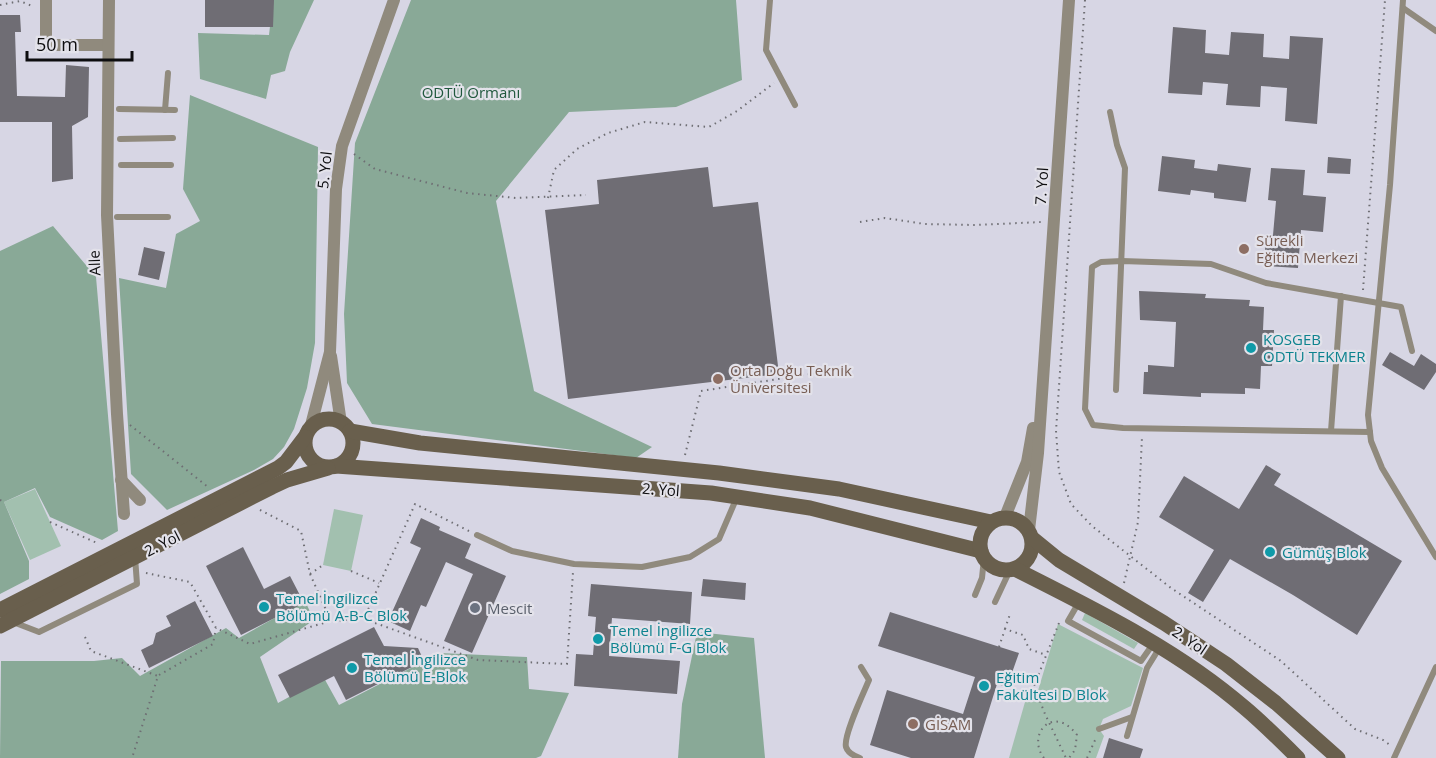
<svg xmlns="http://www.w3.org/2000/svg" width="1436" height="758" font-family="'Open Sans',sans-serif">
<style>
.built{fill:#d7d6e4}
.green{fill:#a2c0af}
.forest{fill:#89a997}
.building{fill:#6f6d74}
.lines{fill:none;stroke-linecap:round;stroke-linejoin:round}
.path{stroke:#6e6e73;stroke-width:2;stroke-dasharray:1.5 4.5;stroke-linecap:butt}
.lane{stroke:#908a7d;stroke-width:6}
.street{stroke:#908a7d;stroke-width:12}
.secondary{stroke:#695f4d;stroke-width:15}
.education-dot{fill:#8d6e63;stroke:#e3e2ea;stroke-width:2}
.culture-dot{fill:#0f9aa8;stroke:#e3e2ea;stroke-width:2}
.worship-dot{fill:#6b7280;stroke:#e3e2ea;stroke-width:2}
.labels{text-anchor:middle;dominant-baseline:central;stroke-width:4.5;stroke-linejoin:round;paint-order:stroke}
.park-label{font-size:15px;fill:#20583d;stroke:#e3e2ea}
.street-label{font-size:15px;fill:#0d0d0f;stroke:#e3e2ea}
.education-label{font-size:15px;fill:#785e54;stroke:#e3e2ea;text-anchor:start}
.culture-label{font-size:15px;fill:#0d838f;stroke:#e3e2ea;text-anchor:start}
.worship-label{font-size:15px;fill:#5b616d;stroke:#e3e2ea;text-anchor:start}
</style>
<rect width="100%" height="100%" fill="#e3e2ea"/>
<rect class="built" x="0" y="0" width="1436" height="758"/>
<g class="green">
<path d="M35,489L61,546L30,560L4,502Z"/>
<path d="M334,509L363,515L351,571L323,565Z"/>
<path d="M1085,613L1138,643L1134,649L1082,620Z"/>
<path d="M1058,624L1143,668L1131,706L1103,719L1099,729L1104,736L1096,758H1009L1025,702L1037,694Z"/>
</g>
<g class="forest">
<path d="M273,0H314L290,52L285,71L271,75L266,99L200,79L198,33L269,35Z"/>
<path d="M411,0H736L742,80L676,107L569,112L496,201L534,391L652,447L636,458L372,424L347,383L344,314L355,143Z"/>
<path d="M190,95L318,147L315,343L307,388L294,429L284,447L273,459L254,470L167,510L131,474L119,278L166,288L176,234L200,221L183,189Z"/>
<path d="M53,226L96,277L118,531L102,540L50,517L35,488L4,502L29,561V579L0,594V251Z"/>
<path d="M305,601L314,620L260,657L278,703L324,678L339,705L440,653L527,657L529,689L569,693L541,756L536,758H0L1,661H94L122,658L140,676L226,628L239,638Z"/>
<path d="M697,632L754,638L765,758H678L682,704Z"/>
</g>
<g class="building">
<path d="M205,0H274L273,27H205Z"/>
<path d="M0,15H20L21,32H15L17,96L65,97L66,65L89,67L88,117L72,126L73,179L52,182V122H0Z"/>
<path d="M1173,27L1206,30L1205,53L1229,55L1231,32L1264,34L1263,57L1289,59L1290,36L1323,38L1317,124L1285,121L1287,88L1261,86L1260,107L1226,105L1228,84L1203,82L1202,95L1168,93Z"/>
<path d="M1162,156L1195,160L1194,168L1217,171L1218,164L1251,168L1246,202L1214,198V193L1191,190L1190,195L1158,191Z"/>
<path d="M1328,157L1351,159L1350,174L1327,173Z"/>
<path d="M708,167L713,207L758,202L779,374L568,399L545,210L599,204L597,180Z"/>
<path d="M1271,168L1305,170L1303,195L1326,197L1323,232L1301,230L1298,268L1264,266L1266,234L1273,235L1276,201L1268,200Z"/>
<path d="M144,247L165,252L159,280L138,275Z"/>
<path d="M1139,291L1206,294L1205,298L1250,300L1249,306L1264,307L1263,330H1274L1272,366H1261L1260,389L1245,388V394L1201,393V397L1143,394L1144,372H1148V365L1174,367L1176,322L1140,320Z"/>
<path d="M1390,352L1414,366L1421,354L1436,364V372L1424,390L1382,365Z"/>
<path d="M1266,465L1281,474L1274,485L1402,561L1357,635L1293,595L1230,559L1203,602L1188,593L1214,550L1159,517L1184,476L1239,509Z"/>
<path d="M421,518L440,527L439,530L471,544L465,558L506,576L472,653L444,641L473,574L446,562L426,607L421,605L410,631L388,621L421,548L410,543Z"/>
<path d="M243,547L264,589L290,576L304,603L241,635L206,566Z"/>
<path d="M703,579L746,583L745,600L701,596Z"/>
<path d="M591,584L692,592L690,624L612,618L609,656L680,661L677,694L574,686L576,654L593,655L596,617L588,616Z"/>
<path d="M195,601L213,636L149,668L141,650L153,644L156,633L171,626L166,616Z"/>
<path d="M890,612L1019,653L1007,687L997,684L974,758H911L870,745L887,690L963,714L975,677L878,646Z"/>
<path d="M374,627L384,646L418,648L424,661L346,700L334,676L290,698L278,675Z"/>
<path d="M1109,738L1143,749L1140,758H1103Z"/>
</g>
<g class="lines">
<g class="path">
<path d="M1085,0L1056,431L1059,472L1071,504L1092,526L1171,588L1281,661L1355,729L1383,740L1390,745"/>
<path d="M0,5L20,1L32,6"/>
<path d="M354,154L375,169L467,193L516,198L586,195"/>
<path d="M548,198L554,170L577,149L608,133L645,122L709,127L737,111L774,83"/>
<path d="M860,222L885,218L925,224L974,225L1042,222"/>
<path d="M1363,290L1385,0"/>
<path d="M130,425L208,487"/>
<path d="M685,455L701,391L837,370"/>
<path d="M0,500L4,502"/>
<path d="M260,510L301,531L310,574L331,621"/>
<path d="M50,522L97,543"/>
<path d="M469,531L415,504L364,619L478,660L567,664L573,572"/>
<path d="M351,571L379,583"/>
<path d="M146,573L190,582L216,628L250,644L331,621L363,619"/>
<path d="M310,574L323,565"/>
<path d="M1124,583L1138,522L1142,437"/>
<path d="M1059,623L1034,686L1045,714L1066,758"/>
<path d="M1005,629L1010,614"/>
<path d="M85,637L91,651L158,676L132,758"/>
<path d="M999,647L1005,629L1023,635L1029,649L1046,655"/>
<path d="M159,675L213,644L216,628"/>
<path d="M1044,758C1026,735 1053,703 1077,735L1075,750L1069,758"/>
<path d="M1087,758L1096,738"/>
</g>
<g class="lane">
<path d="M770,0L766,50L795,105"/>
<path d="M1403,0L1390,185L1368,415L1371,441L1382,468L1436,557"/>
<path d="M1403,8L1436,31"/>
<path d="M119,109L175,110"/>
<path d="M165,110L168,73"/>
<path d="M1110,112L1117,145L1125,168L1116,390"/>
<path d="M120,139L173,138"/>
<path d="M121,165H171"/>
<path d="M117,217H168"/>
<path d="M1331,431L1341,296"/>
<path d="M1370,432L1123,428L1093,425L1085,409L1092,267L1101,262L1122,261L1211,264L1266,283L1401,307L1412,351"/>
<path d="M477,535L512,551L574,564L642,567L690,557L719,539L737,497"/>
<path d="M975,595L982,578L984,558"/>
<path d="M995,602L1010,570"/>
<path d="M1079,602L1068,621L1141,661L1153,644"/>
<path d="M13,622L39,632L137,584L135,557"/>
<path d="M1099,729L1132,717"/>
<path d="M1127,736L1147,668L1160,647"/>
<path d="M860,758C854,756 848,753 846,747C843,736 864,692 869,680L861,667"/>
<path d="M1394,758L1436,667"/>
</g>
<g class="street">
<path d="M46,0V45H108"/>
<path d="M109,0L107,215L117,414L124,514"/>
<path d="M331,356L341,423"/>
<path d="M310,429L330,352L336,189L342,146L394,0"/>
<path d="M121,480L140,500"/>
<path d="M1005,517L1027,462L1033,428"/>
<path d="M1029,530L1038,453L1069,0"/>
</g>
<g class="secondary">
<circle cx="329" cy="443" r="24"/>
<path d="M350,431L420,443L719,473L839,489L991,522"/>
<path d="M336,466L711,493L810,508L981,551"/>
<circle cx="1006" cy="544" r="26"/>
<path d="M1032,538L1059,560L1164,623L1226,664L1276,703L1338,758"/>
<path d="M1015,569C1094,609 1177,649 1245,708C1264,724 1281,741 1298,758"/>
<path d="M0,610L278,468L286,462L305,437"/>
<path d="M0,626L272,487L287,480L328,468"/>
</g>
</g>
<g class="education-dot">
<circle cx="1244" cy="249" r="6"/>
<circle cx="718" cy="379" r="6"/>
<circle cx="913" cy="724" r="6"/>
</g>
<g class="culture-dot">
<circle cx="1251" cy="348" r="6"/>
<circle cx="1270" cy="552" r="6"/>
<circle cx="264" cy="607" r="6"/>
<circle cx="598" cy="639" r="6"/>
<circle cx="352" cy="668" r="6"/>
<circle cx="984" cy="686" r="6"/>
</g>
<circle class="worship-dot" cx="475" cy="608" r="6"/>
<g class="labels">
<g class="park-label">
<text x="471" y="92">ODTÜ Ormanı</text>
</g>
<g class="street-label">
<text transform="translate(324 170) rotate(-84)">5. Yol</text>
<text transform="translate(1041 186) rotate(-86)">7. Yol</text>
<text transform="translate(94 263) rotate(-92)">Alle</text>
<text transform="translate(661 489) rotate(4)">2. Yol</text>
<text transform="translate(162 543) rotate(-27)">2. Yol</text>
<text transform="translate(1190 640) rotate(34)">2. Yol</text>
</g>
<g class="education-label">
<text x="1256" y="240">Sürekli<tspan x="1256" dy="17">Eğitim Merkezi</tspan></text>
<text x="730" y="370">Orta Doğu Teknik<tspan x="730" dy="17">Üniversitesi</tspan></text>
<text x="925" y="724">GİSAM</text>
</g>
<g class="culture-label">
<text x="1263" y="339">KOSGEB<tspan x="1263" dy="17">ODTÜ TEKMER</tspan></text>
<text x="1282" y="552">Gümüş Blok</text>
<text x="276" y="598">Temel İngilizce<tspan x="276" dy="17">Bölümü A-B-C Blok</tspan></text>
<text x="610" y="630">Temel İngilizce<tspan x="610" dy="17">Bölümü F-G Blok</tspan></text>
<text x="364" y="659">Temel İngilizce<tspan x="364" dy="17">Bölümü E-Blok</tspan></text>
<text x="996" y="677">Eğitim<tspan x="996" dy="17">Fakültesi D Blok</tspan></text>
</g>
<g class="worship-label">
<text x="487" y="608">Mescit</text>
</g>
</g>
<path d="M27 51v9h105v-9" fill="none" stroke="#0d0d0f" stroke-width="3"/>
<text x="36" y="51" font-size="18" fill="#0d0d0f" stroke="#e3e2ea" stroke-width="4.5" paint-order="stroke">50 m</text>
</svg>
